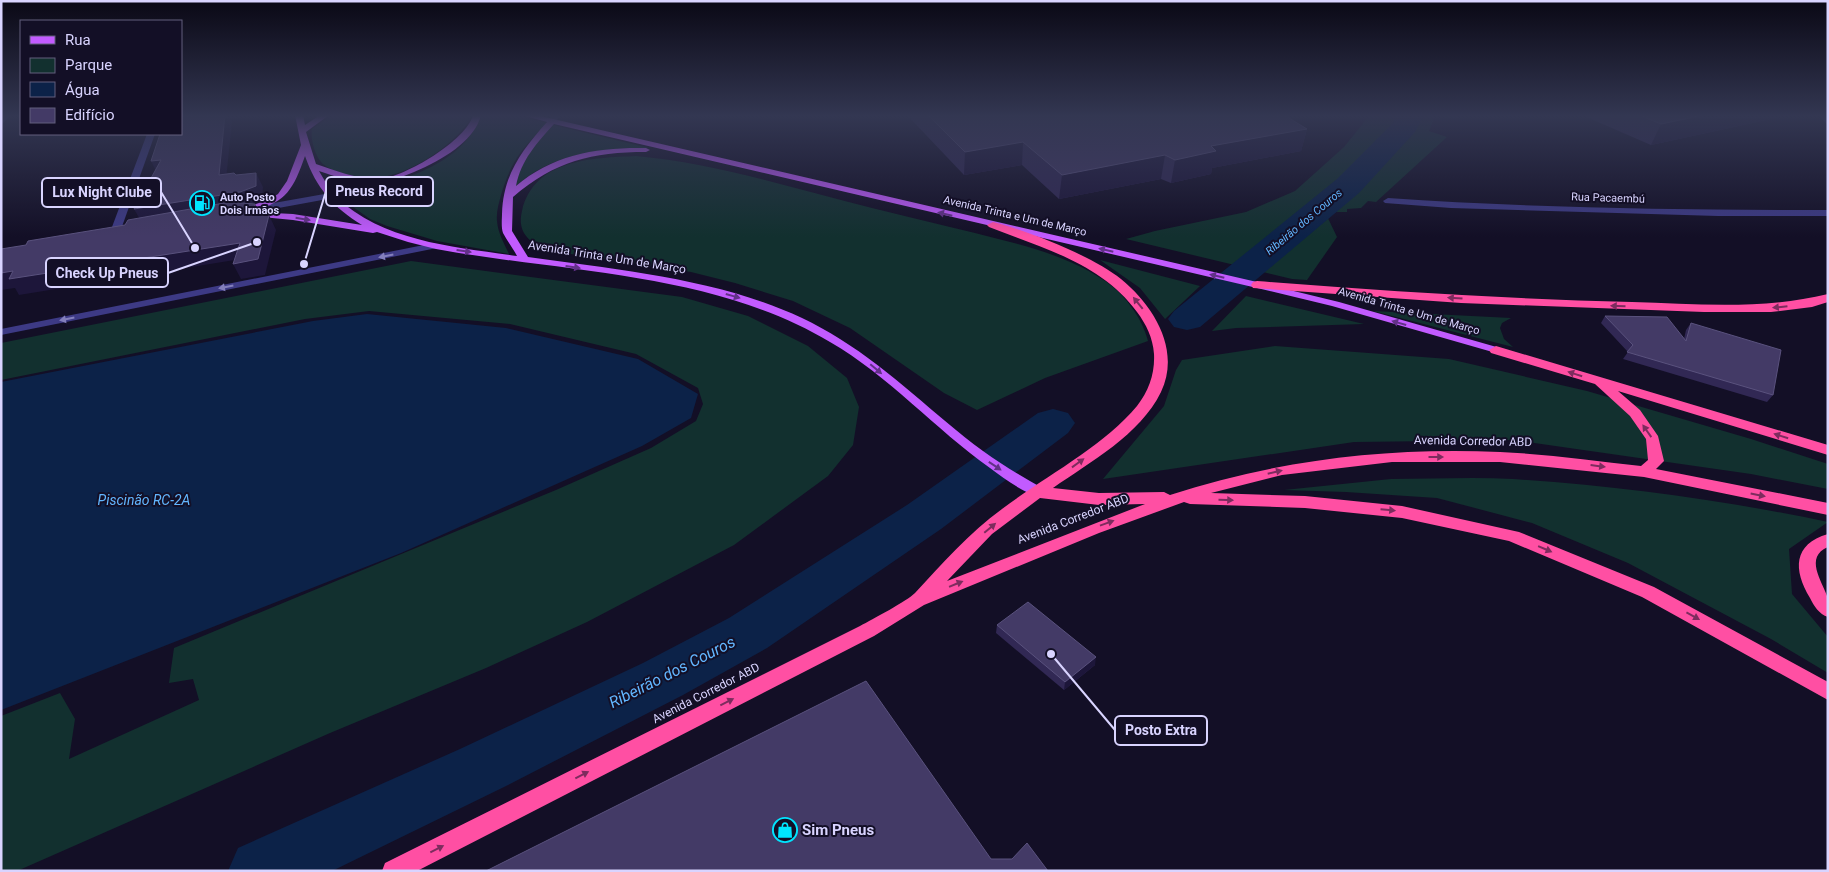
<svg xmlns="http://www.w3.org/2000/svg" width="1829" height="872" font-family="Roboto,sans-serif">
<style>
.green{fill:#12302f}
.water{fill:#0c2248}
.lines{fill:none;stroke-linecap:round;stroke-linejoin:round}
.river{fill:#0c2248;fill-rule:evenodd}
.minor{fill:#3d3a85;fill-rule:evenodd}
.major{fill:#c25bff;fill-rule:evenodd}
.highway{fill:#ff4fa3;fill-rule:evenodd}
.wall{fill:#312854}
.shaded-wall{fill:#1d163a}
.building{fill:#433a66;stroke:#5a527e}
.oneway{fill:#623188}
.oneway2{fill:#837fbc}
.oneway3{fill:#7d2c5e}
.labels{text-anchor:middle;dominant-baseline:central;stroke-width:4;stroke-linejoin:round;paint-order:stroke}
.far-poi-label{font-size:11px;font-weight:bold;fill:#d9d4ff;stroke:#130f26;text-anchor:start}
.far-street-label{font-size:11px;fill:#d9d4ff;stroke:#130f26}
.far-water-label{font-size:11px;font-style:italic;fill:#62b6ff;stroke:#130f26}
.street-label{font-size:12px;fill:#d9d4ff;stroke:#130f26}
.water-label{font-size:14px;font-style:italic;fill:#62b6ff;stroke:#130f26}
.near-poi-label{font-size:15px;font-weight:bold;fill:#d9d4ff;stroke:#130f26;text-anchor:start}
.near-water-label{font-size:16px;font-style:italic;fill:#62b6ff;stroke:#130f26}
.leader{fill:none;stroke:#d9d4ff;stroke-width:2}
.callout-dot{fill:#d9d4ff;stroke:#130f26;stroke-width:2}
.callout{fill:#130f26;stroke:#d9d4ff;stroke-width:2}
.callout-label{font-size:14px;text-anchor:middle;font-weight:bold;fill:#d9d4ff}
</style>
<rect width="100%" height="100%" fill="#130f26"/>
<g class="green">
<path d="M332,115H471L472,116C458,143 412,173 382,177C366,180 337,175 323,164C315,157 310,138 312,129Z"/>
<path d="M481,115H517L547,123C522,149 512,159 501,195C499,203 496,212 497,221C498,233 504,243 509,254L437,241L387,226L370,219L339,197C389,183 462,170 481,115Z"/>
<path d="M1370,115H1402L1397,126L1337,185L1243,267L1126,239L1155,231L1246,212L1295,191L1344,147Z"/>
<path d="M1414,115H1454L1460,116L1456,119L1435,116L1429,131L1447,137L1376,202L1368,201L1361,208L1347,209V212H1325L1337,237L1307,280L1292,279L1255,270L1349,189L1408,128Z"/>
<path d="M553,125L649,148C601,148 550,153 514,188C520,163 535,144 553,125Z"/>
<path d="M636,156C715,163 795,189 872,208C906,216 940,225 975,233C1018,244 1064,254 1102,279C1123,292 1142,317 1148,341L1045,378L977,410L944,393L850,328L793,301L735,283L691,272L544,250C528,240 517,232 522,211C534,159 592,158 636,156Z"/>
<path d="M1100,260L1200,286L1165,319L1140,288Z"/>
<path d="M411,261L682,297L748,316L808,346L847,378L859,407L853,445L828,476L734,545L587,622L486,668L330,733L17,871H1V716L60,693L75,719L69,759L199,700L193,679L169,683L174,648L556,490L651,448L696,421L703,404L698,388L636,354L510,324L369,311L305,319L1,380V343Z"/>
<path d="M1246,296L1364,324L1236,328L1212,331Z"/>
<path d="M1373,311L1511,318L1502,323L1500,328L1504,339L1513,347Z"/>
<path d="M1275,346L1449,359L1587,391L1751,439L1828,464V489L1751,474L1514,440L1354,442L1103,479L1164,406L1176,370L1182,360Z"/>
<path d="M1391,479C1431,479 1473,477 1513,479C1618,486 1724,500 1828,522L1789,549L1792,594L1828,637V673L1771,639L1628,563L1532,523L1437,498L1346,492L1284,490Z"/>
</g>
<path class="water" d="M367,314L506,328L638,359L698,394L691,418L642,446L401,553L1,710V382L313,321Z"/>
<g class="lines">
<g class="river">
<path d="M1396,115H1424L1415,132L1359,193L1200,327L1187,330L1174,327L1168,319L1174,311L1337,179L1393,123Z"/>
<path d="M1053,409L1068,413L1075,423L1068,433L941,529L767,648L683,695L504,787L332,871H228L238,848L460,749L643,663L729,618L907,505L1038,413Z"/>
</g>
<g class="minor">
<path d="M3,115H11L1,125Z"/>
<path d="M553,115H561L554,124H548L547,122Z"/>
<path d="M1818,115H1826L1828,125Z"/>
<path d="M147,134H155L119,235L117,237H111L109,235Z"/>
<path d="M330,193L333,194V198L246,214L241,211L246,208Z"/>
<path d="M1388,198C1534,208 1681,210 1828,210V216H1718L1451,208L1385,203L1383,201Z"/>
<path d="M434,243L439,246L437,248L1,335V329Z"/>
</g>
<path class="major" d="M295,115H303L305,125L320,115H329L306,132L316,164C334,170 362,181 380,179C405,177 467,140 473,115H481C470,161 377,187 336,197C384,242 455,247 517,256C513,248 507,241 503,233C501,227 502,219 502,214C503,175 522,150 547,122L522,115H536L1257,282L1339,302L1500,348L1502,350L1496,353L1332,306L1257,288L554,124C537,143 521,160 516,186C553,154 599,147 646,148L650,150L646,152C592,152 555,161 513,197L512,231L528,257C633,272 749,281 840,339C892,371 934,415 983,451C1002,465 1023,477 1044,489L1046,492L1044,495L1039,497C1022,492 1005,479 990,468C935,429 889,376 830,342C712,272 567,273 436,249L408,242L377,232L373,233L293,220L251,216V212H245V208L270,199L278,194L287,181L301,145ZM305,156C316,188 334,208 362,225L293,214L252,212C287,201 293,190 305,156ZM319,171L349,181L368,183L332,193Z"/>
<g class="highway">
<path d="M993,222C1029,231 1092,256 1121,279C1154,306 1181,350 1161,392C1140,435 1090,462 1053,488L1099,493L1164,492L1170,495C1277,460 1388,447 1500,452C1547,454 1594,461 1641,466L1648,460L1646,439L1630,416L1595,384L1491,353L1489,350L1496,346L1828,445V455L1618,391L1640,410L1658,436L1664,461L1656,469L1828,503V515L1644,477L1500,462H1392L1282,475L1211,493L1305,496L1402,506L1519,532L1654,587L1828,682V700L1642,597L1509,541L1402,518L1305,508L1190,504L1184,502L1099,533L924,605L874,636L417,871H382L385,863L860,626C873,619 907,601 915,593C943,563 969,533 1002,509C1044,477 1103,447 1137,406C1149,391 1155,373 1154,354C1153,338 1146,324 1137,312C1102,264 1043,248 989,227L987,225ZM1040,498L1099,505L1145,504L947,581L992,534Z"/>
<path d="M1257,281C1382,291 1507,299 1632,302C1698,304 1763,310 1828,294V302L1812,307L1771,312H1704L1461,303L1253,288L1251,285L1253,282Z"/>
<path d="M1828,534V547C1804,557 1822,581 1827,596C1829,602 1828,611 1828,617C1819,614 1814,606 1810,598C1793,570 1793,544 1828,534Z"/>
</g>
</g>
<g class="wall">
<path d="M907,115H1284L1307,129L1301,151L1212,168L1211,174L1171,183L1161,179L1059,199L1022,165L964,175Z"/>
<path d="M1584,115H1789L1651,145L1584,116Z"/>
<path d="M1605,316L1684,339L1686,330L1691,323L1773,395L1767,402L1623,359L1628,352L1601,323Z"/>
<path d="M997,625L1095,665L1064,690L996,633Z"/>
</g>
<g class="shaded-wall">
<path d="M225,115H257L230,119L232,122L225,189L219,175Z"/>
<path d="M1704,115H1789L1651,145L1661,124Z"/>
<path d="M1307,129L1301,151L1212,168L1211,174L1171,183L1175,160L1211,146Z"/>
<path d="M1023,142L1022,165L964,175L965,152Z"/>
<path d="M1165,155L1161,179L1059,199L1062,175Z"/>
<path d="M161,160L158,175L151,161Z"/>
<path d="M256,173L263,187L262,200L246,205L142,223L134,209Z"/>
<path d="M255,204L262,219L254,213Z"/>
<path d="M269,215L276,230L265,275L241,279L233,264Z"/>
<path d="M240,243L247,258L19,295L15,288L1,290V273Z"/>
<path d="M1096,657L1095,665L1064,690L1065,682Z"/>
</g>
<g class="building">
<path d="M181,115H225L219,175L234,173L236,175L256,173V186L240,192L134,209L161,160L151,161L160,134H181Z"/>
<path d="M928,115H1284L1307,129L1211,146L1216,151L1175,160L1165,155L1062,175L1023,142L965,152Z"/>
<path d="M1639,115H1704L1661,124Z"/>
<path d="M230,202L255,204L254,213L269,215L258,259L233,264L240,243L9,279L13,271L1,273V249L26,245L28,241L125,225L128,220Z"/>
<path d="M1605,316L1667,317L1686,341L1691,323L1781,350L1773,395L1627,352L1633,345Z"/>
<path d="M1028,602L1096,657L1065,682L997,625Z"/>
<path d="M866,681L991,859H1012L1027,843L1048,871H486Z"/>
</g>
<defs><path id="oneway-solid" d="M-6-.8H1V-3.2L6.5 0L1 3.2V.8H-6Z" transform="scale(1.25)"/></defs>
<g class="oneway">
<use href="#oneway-solid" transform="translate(945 214) rotate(-167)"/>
<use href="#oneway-solid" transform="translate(303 219) rotate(9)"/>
<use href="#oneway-solid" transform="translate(1106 250) rotate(-167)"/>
<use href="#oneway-solid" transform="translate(464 251) rotate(8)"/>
<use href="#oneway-solid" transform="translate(573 267) rotate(8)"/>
<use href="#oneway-solid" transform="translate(1217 276) rotate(-167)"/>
<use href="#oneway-solid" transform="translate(733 296) rotate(16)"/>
<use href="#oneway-solid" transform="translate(1399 323) rotate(-164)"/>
<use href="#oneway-solid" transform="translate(876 369) rotate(40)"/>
<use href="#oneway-solid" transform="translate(995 466) rotate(34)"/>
</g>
<g class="oneway2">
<use href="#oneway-solid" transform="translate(386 256) rotate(169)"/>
<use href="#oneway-solid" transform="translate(226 287) rotate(169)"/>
<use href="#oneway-solid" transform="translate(67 319) rotate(169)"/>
</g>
<g class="oneway3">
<use href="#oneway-solid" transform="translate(1455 298) rotate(-176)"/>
<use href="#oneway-solid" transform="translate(1138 303) rotate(-129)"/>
<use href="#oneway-solid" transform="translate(1618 306) rotate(-179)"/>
<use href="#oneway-solid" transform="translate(1780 307) rotate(174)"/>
<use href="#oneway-solid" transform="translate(1575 374) rotate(-163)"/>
<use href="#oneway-solid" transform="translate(1647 431) rotate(-125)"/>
<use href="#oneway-solid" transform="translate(1781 436) rotate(-163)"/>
<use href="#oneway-solid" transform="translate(1436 457)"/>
<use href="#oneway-solid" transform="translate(1078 463) rotate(-36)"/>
<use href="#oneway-solid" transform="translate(1598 466) rotate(7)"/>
<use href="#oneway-solid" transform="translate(1275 472) rotate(-13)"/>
<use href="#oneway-solid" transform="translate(1758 495) rotate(11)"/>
<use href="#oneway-solid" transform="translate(1226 500) rotate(2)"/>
<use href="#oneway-solid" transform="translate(1388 510) rotate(5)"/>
<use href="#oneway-solid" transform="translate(1107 523) rotate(-20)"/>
<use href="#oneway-solid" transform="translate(990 528) rotate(-40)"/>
<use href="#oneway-solid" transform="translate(1545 549) rotate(23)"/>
<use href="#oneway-solid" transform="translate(956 584) rotate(-22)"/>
<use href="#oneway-solid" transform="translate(1693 616) rotate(29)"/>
<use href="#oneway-solid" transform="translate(727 702) rotate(-27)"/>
<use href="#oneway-solid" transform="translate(582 775) rotate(-27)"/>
<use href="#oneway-solid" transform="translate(437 849) rotate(-27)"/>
</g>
<linearGradient id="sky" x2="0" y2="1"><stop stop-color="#0a0815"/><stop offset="0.49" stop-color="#333752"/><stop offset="1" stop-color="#333752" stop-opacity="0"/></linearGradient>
<rect width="1829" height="237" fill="url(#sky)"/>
<defs>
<symbol id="fuel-ring" viewBox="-11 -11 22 22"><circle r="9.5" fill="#130f26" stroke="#00e5ff" stroke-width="1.5"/><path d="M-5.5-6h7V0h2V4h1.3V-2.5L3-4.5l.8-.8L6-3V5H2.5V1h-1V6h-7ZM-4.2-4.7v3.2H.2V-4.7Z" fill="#00e5ff"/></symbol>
<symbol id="shop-ring" viewBox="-11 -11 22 22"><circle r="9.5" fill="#130f26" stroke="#00e5ff" stroke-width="1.5"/><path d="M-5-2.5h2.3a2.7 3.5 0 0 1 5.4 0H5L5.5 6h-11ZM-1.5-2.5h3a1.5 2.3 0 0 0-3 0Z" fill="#00e5ff"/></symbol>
</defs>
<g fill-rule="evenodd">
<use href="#fuel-ring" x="188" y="189" width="28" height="28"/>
<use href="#shop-ring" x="771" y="816" width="28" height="28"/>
</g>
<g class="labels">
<g class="far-poi-label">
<text x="220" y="197">Auto Posto<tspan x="220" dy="13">Dois Irmãos</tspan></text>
</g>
<g class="far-street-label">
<text transform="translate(1608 198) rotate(2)">Rua Pacaembú</text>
<text transform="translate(1015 216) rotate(13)">Avenida Trinta e Um de Março</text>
<text transform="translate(1409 311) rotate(16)">Avenida Trinta e Um de Março</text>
</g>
<g class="far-water-label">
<text transform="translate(1304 222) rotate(-40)">Ribeirão dos Couros</text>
</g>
<g class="street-label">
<text transform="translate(607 257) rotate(9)">Avenida Trinta e Um de Março</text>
<text transform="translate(1473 441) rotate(1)">Avenida Corredor ABD</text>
<text transform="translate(1073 519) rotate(-21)">Avenida Corredor ABD</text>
<text transform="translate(706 693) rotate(-27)">Avenida Corredor ABD</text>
</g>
<g class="water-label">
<text x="144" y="500">Piscinão RC-2A</text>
</g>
<g class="near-poi-label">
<text x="802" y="830">Sim Pneus</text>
</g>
<g class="near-water-label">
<text transform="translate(672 672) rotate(-27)">Ribeirão dos Couros</text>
</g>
</g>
<path class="leader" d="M304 264L326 191M195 248L161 192M257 242L168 273M1051 654L1115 730"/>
<g class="callout-dot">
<circle cx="304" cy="264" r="5"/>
<circle cx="195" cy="248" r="5"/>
<circle cx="257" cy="242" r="5"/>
<circle cx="1051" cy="654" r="5"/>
</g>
<g class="callout">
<rect x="326" y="177" width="107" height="29" rx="5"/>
<rect x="42" y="178" width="119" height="29" rx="5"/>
<rect x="46" y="258" width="122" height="29" rx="5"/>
<rect x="1115" y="716" width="92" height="29" rx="5"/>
</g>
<g class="callout-label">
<text x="379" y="196">Pneus Record</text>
<text x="102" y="197">Lux Night Clube</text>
<text x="107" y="278">Check Up Pneus</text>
<text x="1161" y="735">Posto Extra</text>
</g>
<rect width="1829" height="872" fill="none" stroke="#d9d4ff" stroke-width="5"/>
<rect x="20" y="20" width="162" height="115" fill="#130f26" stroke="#625e7d"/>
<rect x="30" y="36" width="25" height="8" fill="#c25bff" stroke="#625e7d"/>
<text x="65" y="45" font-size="15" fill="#d9d4ff">Rua</text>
<rect x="30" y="58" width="25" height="15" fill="#12302f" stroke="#625e7d"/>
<text x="65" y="70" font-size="15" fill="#d9d4ff">Parque</text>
<rect x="30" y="82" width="25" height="15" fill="#0c2248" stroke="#625e7d"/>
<text x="65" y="95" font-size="15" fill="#d9d4ff">Água</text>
<rect x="30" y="108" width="25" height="15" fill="#433a66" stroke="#625e7d"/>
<text x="65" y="120" font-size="15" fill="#d9d4ff">Edifício</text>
</svg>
